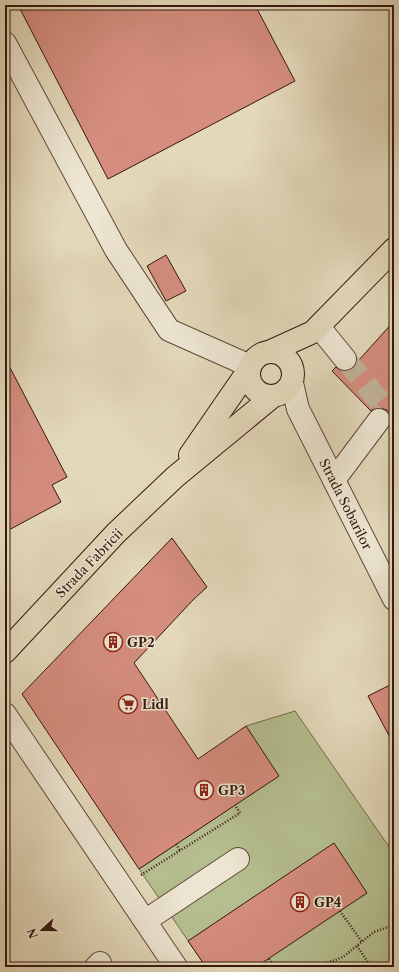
<svg xmlns="http://www.w3.org/2000/svg" width="399" height="972" font-family="'Libre Caslon Text',serif">
<style>
.green{fill:#b5be8f;stroke:#756b4e}
.building{fill:#d58d7e;stroke:#35180d}
.lines{fill:none;stroke-linecap:round;stroke-linejoin:round}
.minor-tunnel{stroke:#c0b297;stroke-width:22;stroke-dasharray:22 11;stroke-linecap:butt}
.minor-casing{stroke:#604838;stroke-width:24}
.major-casing{stroke:#35180d;stroke-width:24}
.path{stroke:#35180d;stroke-width:2.5;stroke-dasharray:1 2;stroke-linecap:butt}
.minor{stroke:#ede6d2;stroke-width:22}
.major{stroke:#e3d8ba;stroke-width:22}
.labels{text-anchor:middle;dominant-baseline:central;stroke-width:3;stroke-linejoin:round;paint-order:stroke}
.street-label{font-size:13px;fill:#35180d;stroke:#ede6d2}
.poi-label{font-size:13px;font-weight:bold;fill:#35180d;stroke:#ede6d2;text-anchor:start}
</style>
<rect width="100%" height="100%" fill="#e3d8ba"/>
<filter id="stains"><feTurbulence type="fractalNoise" baseFrequency=".005" numOctaves="4"/><feColorMatrix values="0 0 0 0 .2 0 0 0 0 .09 0 0 0 0 .02 0 0 0 .5 -.17"/></filter>
<radialGradient id="worn" r=".72"><stop offset=".6" stop-color="#630" stop-opacity="0"/><stop offset="1" stop-color="#630" stop-opacity=".3"/></radialGradient>
<path class="green" d="M295,711L394,854V967H206L139,869L278,776L246,726Z"/>
<g class="building">
<path d="M18,5H255L295,81L108,179Z"/>
<path d="M166,255L186,291L166,301L147,266Z"/>
<path d="M394,321V415L391,418L387,410L381,408H374L371,411L332,371L336,367L341,371H347L353,369L356,364L357,358L359,360Z"/>
<path d="M5,358L67,477L52,485L61,502L5,532Z"/>
<path d="M172,538L207,587L193,600L134,663L198,759L246,726L279,776L139,869L22,694Z"/>
<path d="M394,683V745L368,696Z"/>
<path d="M334,843L367,893L256,967H206L188,941Z"/>
</g>
<g class="lines">
<path class="minor-tunnel" d="M345,359L386,409L379,420"/>
<defs>
<g id="minor">
<path d="M5,43L116,250L169,330L250,366"/>
<path d="M319,327L345,359"/>
<path d="M292,383L298,409L394,599"/>
<path d="M334,480L379,420"/>
<path d="M5,714L176,967"/>
<path d="M145,921L238,859"/>
<path d="M96,967L100,963"/>
</g>
<g id="major">
<circle cx="271" cy="374" r="22"/>
<path d="M269,352L313,332L394,249"/>
<path d="M190,455L248,371"/>
<path d="M5,652L116,533L175,477L272,397"/>
</g>
</defs>
<use href="#minor" class="minor-casing"/>
<use href="#major" class="major-casing"/>
<g class="path">
<path d="M176,844L180,851"/>
<path d="M141,875L240,813L235,805"/>
<path d="M340,911L362,942"/>
<path d="M357,946L371,967"/>
<path d="M269,959L276,967"/>
<path d="M316,967L343,957L374,932L394,925"/>
</g>
<use href="#minor" class="minor"/>
<use href="#major" class="major"/>
</g>
<defs>
<symbol id="building-ring" viewBox="-11 -11 22 22"><circle r="9.5" fill="#ede6d2" stroke="#8f2418" stroke-width="1.5"/><path d="M-4-6H4V6H1V3H-1V6H-4ZM-2.5-4.3h1.7v1.8h-1.7ZM.8-4.3h1.7v1.8H.8ZM-2.5-1h1.7V.8h-1.7ZM.8-1h1.7V.8H.8Z" fill="#8f2418"/></symbol>
<symbol id="supermarket-ring" viewBox="-11 -11 22 22"><circle r="9.5" fill="#ede6d2" stroke="#8f2418" stroke-width="1.5"/><path d="M-6-5.5h2.5l.6 2H6L4.5 2H-2.5L-4.4-4H-6ZM-1.5 3.2a1.3 1.3 0 1 0 .1 0ZM3 3.2a1.3 1.3 0 1 0 .1 0Z" fill="#8f2418"/></symbol>
</defs>
<g fill-rule="evenodd">
<use href="#building-ring" x="102" y="631" width="22" height="22"/>
<use href="#supermarket-ring" x="117" y="693" width="22" height="22"/>
<use href="#building-ring" x="193" y="779" width="22" height="22"/>
<use href="#building-ring" x="289" y="891" width="22" height="22"/>
</g>
<g class="labels">
<g class="street-label">
<text transform="translate(346 504) rotate(63)">Strada Sobarilor</text>
<text transform="translate(89 563) rotate(-46)">Strada Fabricii</text>
</g>
<g class="poi-label">
<text x="127" y="642">GP2</text>
<text x="142" y="704">Lidl</text>
<text x="218" y="790">GP3</text>
<text x="314" y="902">GP4</text>
</g>
</g>
<rect width="399" height="972" fill="none" stroke="#e3d8ba" stroke-width="20"/>
<rect x="6" y="6" width="387" height="960" fill="none" stroke="#35180d" stroke-width="2"/>
<rect x="10" y="10" width="379" height="952" fill="none" stroke="#35180d"/>
<g transform="translate(42 930) rotate(249)" stroke="#ede6d2" stroke-width="3" paint-order="stroke">
<path d="M0-3L7 15L0 10L-7 15Z" fill="#35180d"/>
<text y="-6" font-size="11" font-weight="bold" text-anchor="middle" fill="#35180d">N</text>
</g>
<rect width="100%" height="100%" filter="url(#stains)"/>
<rect width="100%" height="100%" fill="url(#worn)"/>
</svg>
